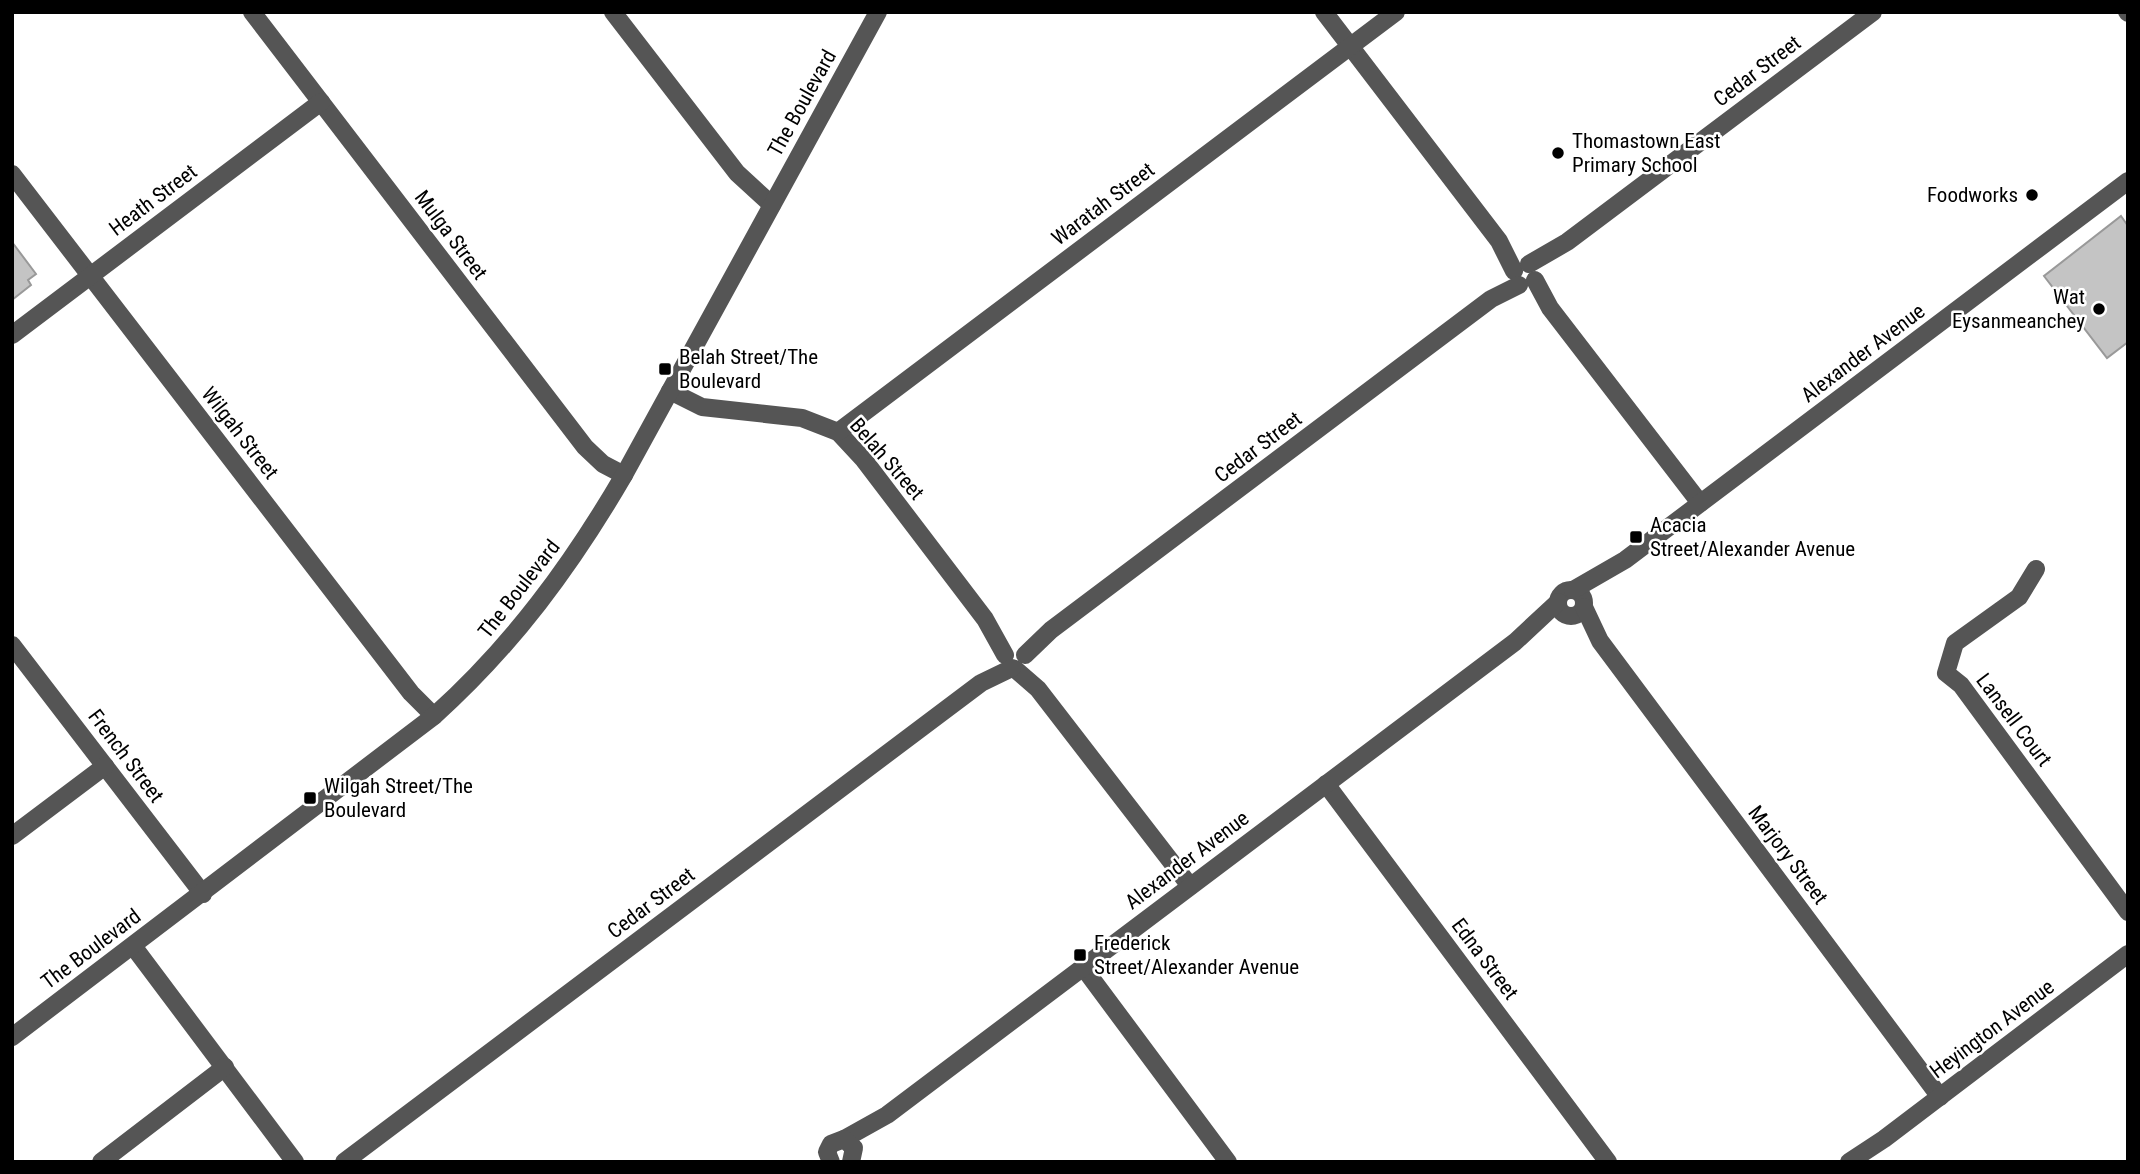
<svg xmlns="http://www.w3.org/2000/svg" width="2140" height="1174" font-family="'Roboto Condensed',sans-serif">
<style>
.building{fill:#c4c4c4;stroke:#999;stroke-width:2}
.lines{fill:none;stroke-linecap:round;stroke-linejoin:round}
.minor{stroke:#555;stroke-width:18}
.poi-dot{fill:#000;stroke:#fff;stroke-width:2.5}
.labels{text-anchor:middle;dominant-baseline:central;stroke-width:5;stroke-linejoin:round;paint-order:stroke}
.street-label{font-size:21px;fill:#000;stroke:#fff}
.poi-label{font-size:21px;fill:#000;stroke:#fff;text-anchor:start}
</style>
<rect width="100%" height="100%" fill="#fff"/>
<g class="building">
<path d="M2121,216L2128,226V342L2107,358L2044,276Z"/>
<path d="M12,242L36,274L28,280L31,285L12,300Z"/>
</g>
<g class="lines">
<g class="minor">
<path d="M252,12L585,447L603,464L624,475"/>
<path d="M613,12L737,173L772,205"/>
<path d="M1324,12L1499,241L1514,271"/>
<path d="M2127,12L2128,13"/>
<path d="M12,174L411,693L434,716"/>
<path d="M1529,264L1567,242L1873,12"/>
<path d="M1535,280L1550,308L1700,503"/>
<path d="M12,335L321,102"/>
<path d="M670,391L702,407L802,418L838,432L864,460L985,619L1005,655"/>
<path d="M838,432L1396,12"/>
<path d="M2036,569L2019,597L1955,643L1946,673L1961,685L2128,912"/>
<circle cx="1571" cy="603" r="13"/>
<path d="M1573,590L1625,560L2128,181"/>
<path d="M1584,607L1600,641L1940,1097"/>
<path d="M12,645L203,894"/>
<path d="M1025,655L1051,630L1491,299L1519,285"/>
<path d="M1015,669L1038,689L1190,886"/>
<path d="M1326,784L1608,1162"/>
<path d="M12,836L105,766"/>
<path d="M133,946L295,1162"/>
<path d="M1083,967L1228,1162"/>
<path d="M12,1037L434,716C512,646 571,566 624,475L878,12"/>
<path d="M844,1139L887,1115L1515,642L1558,602"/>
<path d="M101,1162L225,1067"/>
<path d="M344,1162L981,683L1012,668"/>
<path d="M831,1162L827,1152L831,1144L844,1139L854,1148L851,1162"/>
<path d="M1849,1162L1884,1139L2128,954"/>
</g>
</g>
<g class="poi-dot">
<circle cx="1558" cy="153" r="7"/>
<circle cx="2032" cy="195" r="7"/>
<circle cx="2099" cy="309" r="7"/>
<rect x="658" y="362" width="14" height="14" rx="3.5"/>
<rect x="1629" y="530" width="14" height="14" rx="3.5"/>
<rect x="303" y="791" width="14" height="14" rx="3.5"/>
<rect x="1073" y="948" width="14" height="14" rx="3.5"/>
</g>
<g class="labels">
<g class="street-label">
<text transform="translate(1757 71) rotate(-37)">Cedar Street</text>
<text transform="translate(802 103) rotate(-61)">The Boulevard</text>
<text transform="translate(153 200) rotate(-37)">Heath Street</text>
<text transform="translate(1103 204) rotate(-37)">Waratah Street</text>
<text transform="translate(451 235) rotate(53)">Mulga Street</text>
<text transform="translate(1863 353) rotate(-37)">Alexander Avenue</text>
<text transform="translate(240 433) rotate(52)">Wilgah Street</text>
<text transform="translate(1258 447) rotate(-37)">Cedar Street</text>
<text transform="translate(887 459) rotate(49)">Belah Street</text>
<text transform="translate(519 589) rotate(-52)">The Boulevard</text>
<text transform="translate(2014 720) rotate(53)">Lansell Court</text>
<text transform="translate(126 756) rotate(53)">French Street</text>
<text transform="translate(1788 855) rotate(53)">Marjory Street</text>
<text transform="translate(1187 860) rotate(-37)">Alexander Avenue</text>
<text transform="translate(651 903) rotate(-37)">Cedar Street</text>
<text transform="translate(91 949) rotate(-37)">The Boulevard</text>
<text transform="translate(1485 959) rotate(53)">Edna Street</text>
<text transform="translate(1992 1029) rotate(-37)">Heyington Avenue</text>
</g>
<g class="poi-label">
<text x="1572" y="141">Thomastown East<tspan x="1572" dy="24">Primary School</tspan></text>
<text x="2018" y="195" text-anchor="end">Foodworks</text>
<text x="2085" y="297" text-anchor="end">Wat<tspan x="2085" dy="24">Eysanmeanchey</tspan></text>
<text x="679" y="357">Belah Street/The<tspan x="679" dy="24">Boulevard</tspan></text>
<text x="1650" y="525">Acacia<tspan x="1650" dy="24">Street/Alexander Avenue</tspan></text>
<text x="324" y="786">Wilgah Street/The<tspan x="324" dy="24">Boulevard</tspan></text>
<text x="1094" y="943">Frederick<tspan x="1094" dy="24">Street/Alexander Avenue</tspan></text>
</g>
</g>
<rect width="2140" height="1174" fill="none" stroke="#000000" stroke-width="28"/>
</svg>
